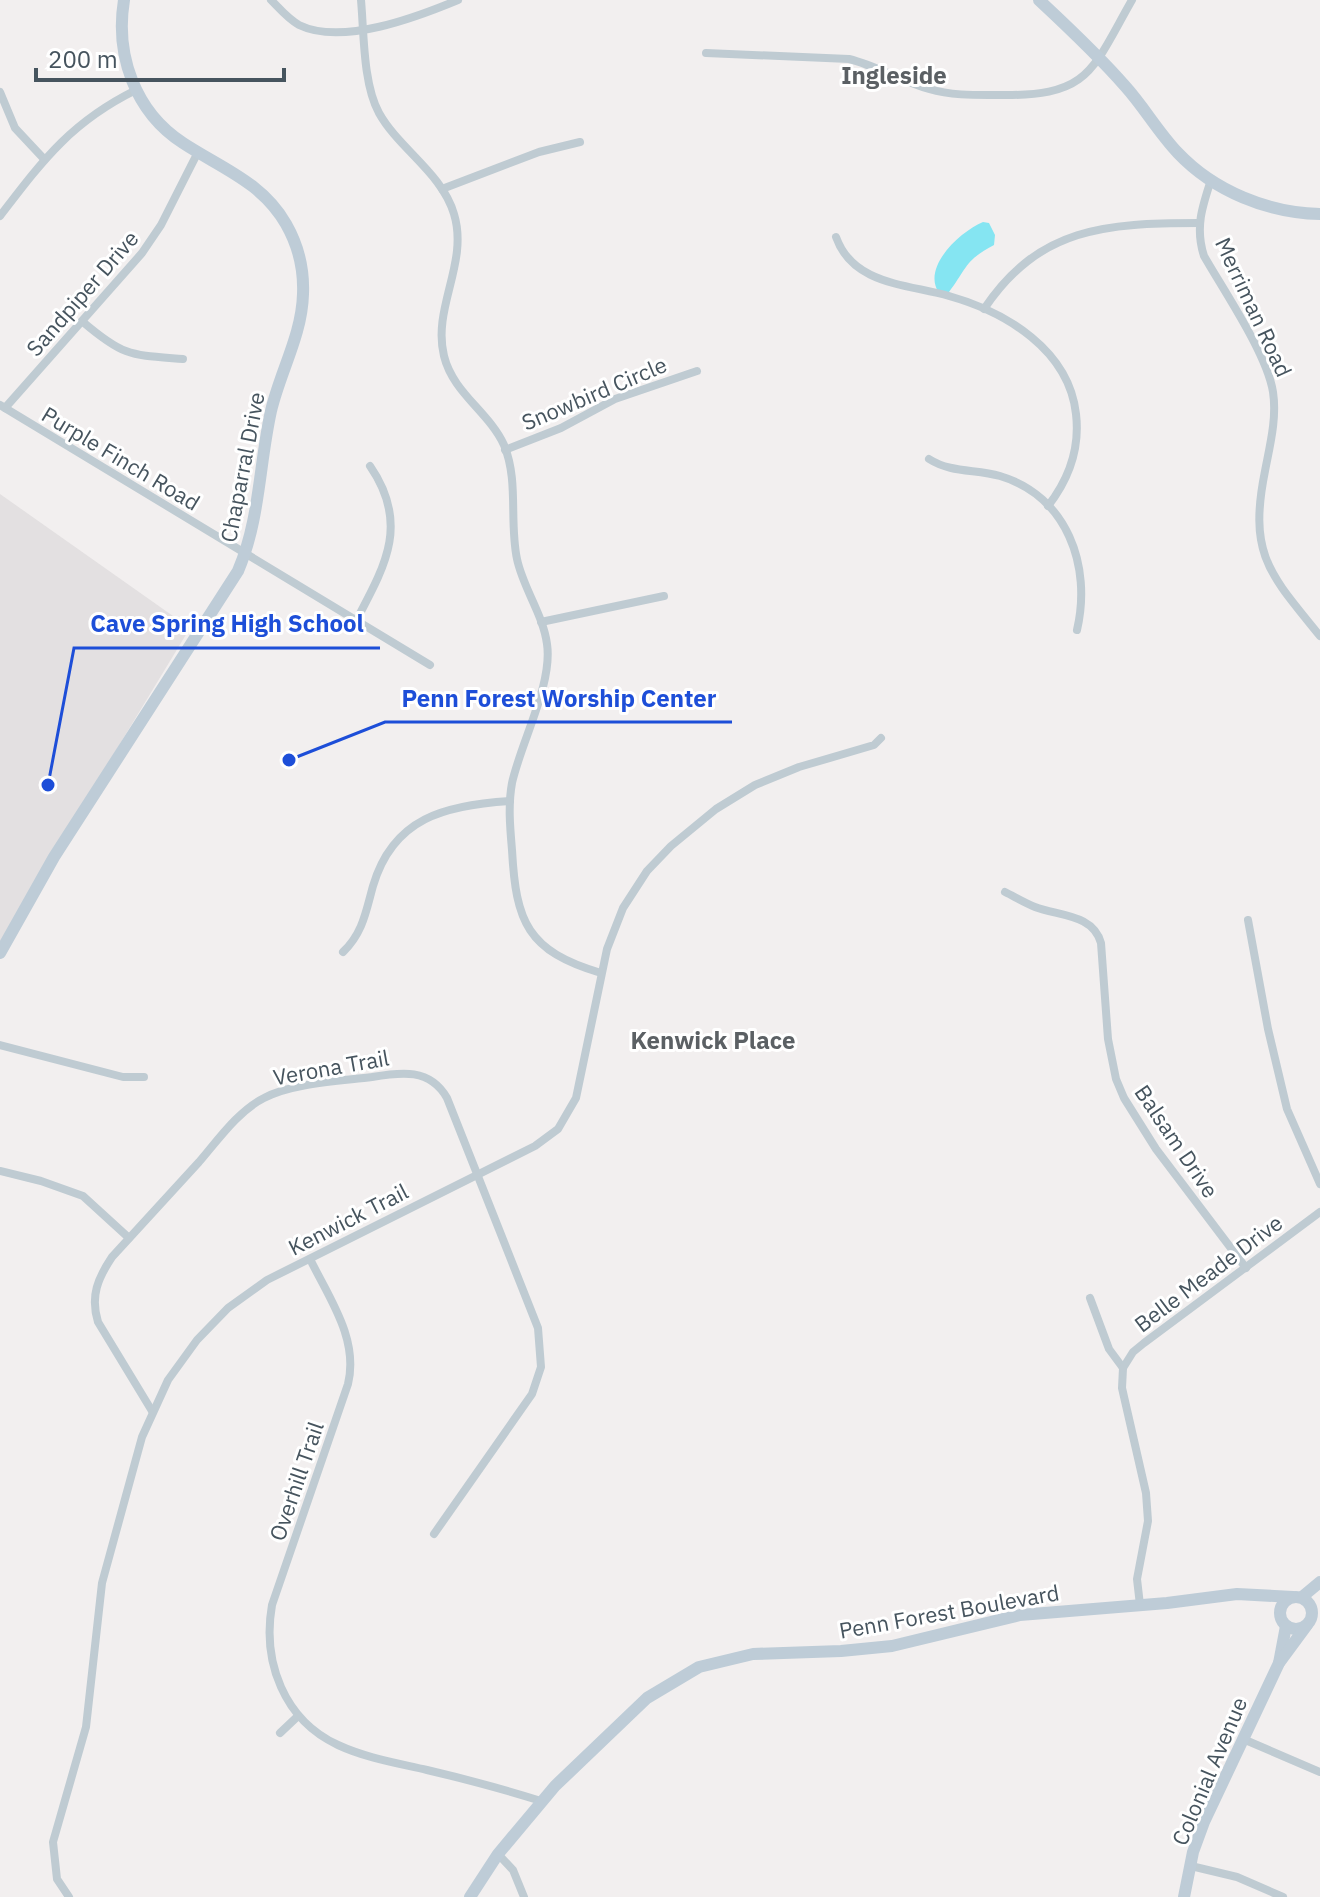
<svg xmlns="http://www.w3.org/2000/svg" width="1320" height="1897" font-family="'IBM Plex Sans',sans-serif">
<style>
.education{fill:#e3e0e1}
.water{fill:#85e5f2}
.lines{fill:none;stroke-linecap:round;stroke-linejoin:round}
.street{stroke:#bfcbd2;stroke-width:8}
.secondary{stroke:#beccd7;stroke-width:12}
.labels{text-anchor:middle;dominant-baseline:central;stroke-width:6;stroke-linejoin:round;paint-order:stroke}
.street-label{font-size:22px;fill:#46545e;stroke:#fff}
.neighbourhood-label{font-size:24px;font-weight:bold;fill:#5b6064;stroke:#fff}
.leader{fill:none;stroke:#1d4ed8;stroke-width:3}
.callout-dot{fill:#1d4ed8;stroke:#fff;stroke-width:3}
.callout-label{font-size:24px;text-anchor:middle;font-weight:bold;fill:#1d4ed8;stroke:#fff;stroke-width:6;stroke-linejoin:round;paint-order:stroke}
</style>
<rect width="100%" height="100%" fill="#f2efef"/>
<path class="education" d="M0,494L190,628L0,942Z"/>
<path class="water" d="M983,222L989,223L995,235L994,245C965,260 967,268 949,292L939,293C921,267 961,231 983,222Z"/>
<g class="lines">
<g class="street">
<path d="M271,0C280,9 288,19 299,25C342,46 417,17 458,0"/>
<path d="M361,0C364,33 363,84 379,113C399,149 442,173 454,214C469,263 432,308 444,356C453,393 489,412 504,445C519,481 509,521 517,559C523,588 543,614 547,644C553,684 521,742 512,783C508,805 510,827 512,850C516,922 527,951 601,973"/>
<path d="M706,53L849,59C877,66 901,81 929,89C953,96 977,95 1002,95C1090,96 1092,70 1132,0"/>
<path d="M0,92L15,128L44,159"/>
<path d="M1211,180C1202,207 1195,228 1204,256C1224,291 1267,354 1273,392C1277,418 1270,445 1265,471C1248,555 1270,574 1320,636"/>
<path d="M442,189L539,152L580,142"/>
<path d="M0,216C43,160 71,122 136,90"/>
<path d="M836,237C853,285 907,284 949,296C1006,312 1069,350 1076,414C1080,448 1069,479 1048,506"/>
<path d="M984,309C1039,227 1106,223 1199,223"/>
<path d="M83,322C124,357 131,355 183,359"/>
<path d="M0,405L430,665"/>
<path d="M5,408L142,253L161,225L198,152"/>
<path d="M505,450L561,428L615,399L697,371"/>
<path d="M929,459C951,473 975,469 1000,476C1067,496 1092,566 1077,630"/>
<path d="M356,621C385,566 410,524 370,466"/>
<path d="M541,622L664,596"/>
<path d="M1005,892C1015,897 1025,903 1035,907C1059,916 1093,914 1101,943L1108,1039L1116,1079L1124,1098L1156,1149L1246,1268"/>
<path d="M1248,920L1268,1029L1287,1109L1320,1184"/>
<path d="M343,952C363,933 366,911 373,886C393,818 445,805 510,801"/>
<path d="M0,1045L123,1077H144"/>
<path d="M0,1171L41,1181L83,1196L129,1238"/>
<path d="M310,1259C329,1298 359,1339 348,1384L272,1605C262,1662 284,1720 338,1745C366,1758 397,1763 427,1770C465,1779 503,1789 541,1801"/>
<path d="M1090,1298L1109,1349L1123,1368L1122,1388L1146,1493L1148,1521L1137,1579L1140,1605"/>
<path d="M1123,1368L1133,1352L1144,1343L1320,1212"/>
<path d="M152,1411L98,1322C90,1296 98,1278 112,1257C141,1225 170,1194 199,1162C218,1140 238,1111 264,1098C292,1083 340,1081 372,1077C401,1072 430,1068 447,1098L538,1328L541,1367L532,1394L434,1534"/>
<path d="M280,1733L298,1716"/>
<path d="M1243,1739L1320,1772"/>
<path d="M498,1854L513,1870L524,1897"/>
<path d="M1191,1866L1237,1877L1283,1897"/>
<path d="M69,1897L57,1879L53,1842L86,1727L102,1583L142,1437L168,1380L197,1340L228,1308L267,1280L535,1146L558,1129L576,1098L607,949L623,908L647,871L671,846L716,809L755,785L799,767L874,745L881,738"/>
</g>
<g class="secondary">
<path d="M1039,0C1068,27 1099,56 1125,86C1144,107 1158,132 1178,153C1214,191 1268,213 1320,214"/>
<path d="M0,953L54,857L238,571C260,520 259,465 271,411C280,372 302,335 303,294C304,270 298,245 286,224C262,182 221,168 183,143C135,112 115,55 124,0"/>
<circle cx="1296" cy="1613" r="16"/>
<path d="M1302,1597L1320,1582"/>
<path d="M1279,1663L1286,1626"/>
<path d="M470,1897L498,1854L555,1786L647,1698L699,1667L753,1654L841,1651L892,1646L1020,1615L1167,1603L1237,1594L1293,1597"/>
<path d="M1184,1897L1193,1852L1204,1822L1279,1663L1307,1625"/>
</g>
</g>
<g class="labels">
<g class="street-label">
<text transform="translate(82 293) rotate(-49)">Sandpiper Drive</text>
<text transform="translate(1254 307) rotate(65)">Merriman Road</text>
<text transform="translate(594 393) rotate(-23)">Snowbird Circle</text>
<text transform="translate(121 458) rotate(31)">Purple Finch Road</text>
<text transform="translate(242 467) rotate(-79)">Chaparral Drive</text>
<text transform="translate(331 1067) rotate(-10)">Verona Trail</text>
<text transform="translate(1177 1141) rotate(56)">Balsam Drive</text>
<text transform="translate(348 1219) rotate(-27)">Kenwick Trail</text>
<text transform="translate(1208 1273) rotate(-37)">Belle Meade Drive</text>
<text transform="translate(296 1481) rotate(-71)">Overhill Trail</text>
<text transform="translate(949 1611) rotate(-10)">Penn Forest Boulevard</text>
<text transform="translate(1209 1771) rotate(-67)">Colonial Avenue</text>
</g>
<g class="neighbourhood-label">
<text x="894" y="75">Ingleside</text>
<text x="713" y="1040">Kenwick Place</text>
</g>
</g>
<path class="leader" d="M48 785L74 648H380M289 760L385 722H732"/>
<g class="callout-dot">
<circle cx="48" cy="785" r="8"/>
<circle cx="289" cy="760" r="8"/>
</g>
<g class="callout-label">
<text x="227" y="632">Cave Spring High School</text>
<text x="559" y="707">Penn Forest Worship Center</text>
</g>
<path d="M36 68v12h248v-12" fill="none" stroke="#46545e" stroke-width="4"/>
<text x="48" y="68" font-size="24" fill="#46545e" stroke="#ffffff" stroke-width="6" paint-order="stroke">200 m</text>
</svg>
